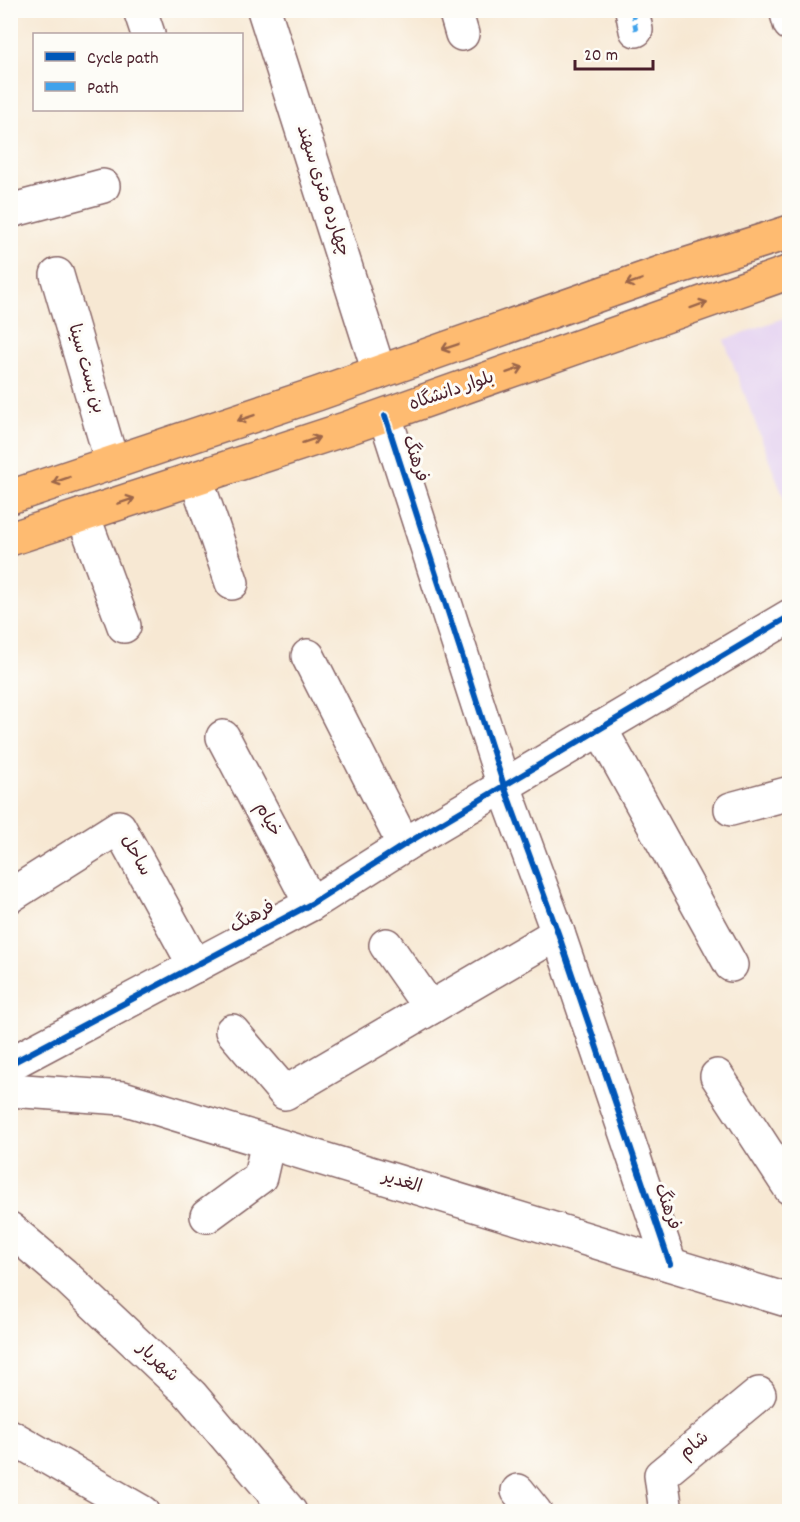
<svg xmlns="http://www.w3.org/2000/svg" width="800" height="1522" font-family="Dekko,'Playpen Sans Arabic',sans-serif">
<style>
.built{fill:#e5d3f1}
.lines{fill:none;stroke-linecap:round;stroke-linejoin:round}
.minor-casing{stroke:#876566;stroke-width:36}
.major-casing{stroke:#876566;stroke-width:36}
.minor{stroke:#fff;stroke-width:33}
.major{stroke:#febb71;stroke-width:33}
.quiet{stroke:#40a2eb;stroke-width:4.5;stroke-dasharray:9 4.5;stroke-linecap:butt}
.cycleway-casing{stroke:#fdfcf7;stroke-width:10}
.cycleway{stroke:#0057b8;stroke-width:6}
.oneway{stroke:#9b654a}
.labels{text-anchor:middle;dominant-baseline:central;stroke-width:6;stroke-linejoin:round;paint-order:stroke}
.street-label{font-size:18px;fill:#4a1f2b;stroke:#fdfcf7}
</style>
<rect width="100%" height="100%" fill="#fdfcf7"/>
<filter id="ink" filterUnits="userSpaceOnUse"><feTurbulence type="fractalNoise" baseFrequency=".0167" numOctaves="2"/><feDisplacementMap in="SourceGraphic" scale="12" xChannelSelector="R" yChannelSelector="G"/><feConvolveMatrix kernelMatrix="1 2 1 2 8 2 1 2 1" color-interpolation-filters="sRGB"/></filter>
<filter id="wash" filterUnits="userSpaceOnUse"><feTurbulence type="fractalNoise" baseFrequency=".008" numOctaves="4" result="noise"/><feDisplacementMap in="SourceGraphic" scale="24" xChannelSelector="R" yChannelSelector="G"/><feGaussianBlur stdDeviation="1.35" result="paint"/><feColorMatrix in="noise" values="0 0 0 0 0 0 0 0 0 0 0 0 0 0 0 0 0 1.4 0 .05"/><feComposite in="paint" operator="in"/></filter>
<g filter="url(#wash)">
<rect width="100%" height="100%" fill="#f7e8d3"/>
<path class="built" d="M789,316H790L789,512L724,340Z"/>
</g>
<g filter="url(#ink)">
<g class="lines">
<defs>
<g id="minor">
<path d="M140,10L148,34"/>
<path d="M264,10L379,372"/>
<path d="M455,10L462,34"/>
<path d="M632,10L636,30"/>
<path d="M786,10L790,24"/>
<path d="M10,211L103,186"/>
<path d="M57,275L112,463"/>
<path d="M385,416L504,786L558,933L670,1264"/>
<path d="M196,478L232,583"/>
<path d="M83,515L124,626"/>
<path d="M308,656L404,845"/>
<path d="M600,728L731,965"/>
<path d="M223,737L311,904"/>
<path d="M731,809L790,793"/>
<path d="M10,896L119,827L195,966"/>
<path d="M386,945L430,1008"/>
<path d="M232,1031L285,1093L558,933"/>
<path d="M10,1064L311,904L404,845L790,616"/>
<path d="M717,1076L790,1188"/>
<path d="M10,1090L123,1098L790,1301"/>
<path d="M207,1216L260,1177L268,1142"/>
<path d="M10,1229L63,1274L191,1395L290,1512"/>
<path d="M10,1436L142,1512"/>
<path d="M518,1491L535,1512"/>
<path d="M666,1512L661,1475L759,1394"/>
</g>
<g id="major">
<path d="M10,497L317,394L663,272L790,232"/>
<path d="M10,539L345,429L790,272"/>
</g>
</defs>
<use href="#minor" class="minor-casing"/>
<use href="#major" class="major-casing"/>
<use href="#minor" class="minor"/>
<use href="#major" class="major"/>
<g class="quiet">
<path d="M632,10L636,30"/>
<path d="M786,10L790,24"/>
</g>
<defs>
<g id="cycleway">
<path d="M385,416L504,786L558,933L670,1264"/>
<path d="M10,1064L311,904L404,845L790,616"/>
</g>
</defs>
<use href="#cycleway" class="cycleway-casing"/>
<use href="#cycleway" class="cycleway"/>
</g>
<defs><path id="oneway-shaft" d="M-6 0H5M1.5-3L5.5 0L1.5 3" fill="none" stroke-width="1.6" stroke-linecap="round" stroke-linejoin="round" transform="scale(1.5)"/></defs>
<g class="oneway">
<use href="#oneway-shaft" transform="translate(634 282) rotate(161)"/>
<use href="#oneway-shaft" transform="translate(699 305) rotate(-20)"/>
<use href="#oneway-shaft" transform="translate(450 347) rotate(161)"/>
<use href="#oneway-shaft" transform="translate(515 370) rotate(-19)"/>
<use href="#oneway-shaft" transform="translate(246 418) rotate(161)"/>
<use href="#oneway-shaft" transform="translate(311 440) rotate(-18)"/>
<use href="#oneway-shaft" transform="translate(61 480) rotate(161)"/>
<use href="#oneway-shaft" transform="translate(126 501) rotate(-18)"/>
</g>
</g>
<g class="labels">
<g class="street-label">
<text transform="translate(322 191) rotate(72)">چهارده متری سهند</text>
<text transform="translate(85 369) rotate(74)">بن بست سینا</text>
<text transform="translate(452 392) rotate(-19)">بلوار دانشگاه</text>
<text transform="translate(414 459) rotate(72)">فرهنگ</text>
<text transform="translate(267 820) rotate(62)">خیام</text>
<text transform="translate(135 856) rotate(61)">ساحل</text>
<text transform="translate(253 918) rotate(-29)">فرهنگ</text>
<text transform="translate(402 1183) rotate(17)">الغدیر</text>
<text transform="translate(666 1207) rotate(71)">فرهنگ</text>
<text transform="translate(157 1363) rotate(43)">شهریار</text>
<text transform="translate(695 1446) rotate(-40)">شام</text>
</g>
</g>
<rect width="800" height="1522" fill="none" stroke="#fdfcf7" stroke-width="36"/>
<rect x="33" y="33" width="210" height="78" fill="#fdfcf7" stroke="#b5a4a5" stroke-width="1.5"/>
<rect x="45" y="52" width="30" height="9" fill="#0057b8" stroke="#b5a4a5" stroke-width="1.5"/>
<text x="87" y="63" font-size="18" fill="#4a1f2b">Cycle path</text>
<rect x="45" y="82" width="30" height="9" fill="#40a2eb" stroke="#b5a4a5" stroke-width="1.5"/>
<text x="87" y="93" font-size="18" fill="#4a1f2b">Path</text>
<path d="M575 60v9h78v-9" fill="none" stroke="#4a1f2b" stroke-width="3"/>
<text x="584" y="60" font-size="18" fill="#4a1f2b" stroke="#fdfcf7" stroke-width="4.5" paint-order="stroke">20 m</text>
</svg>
